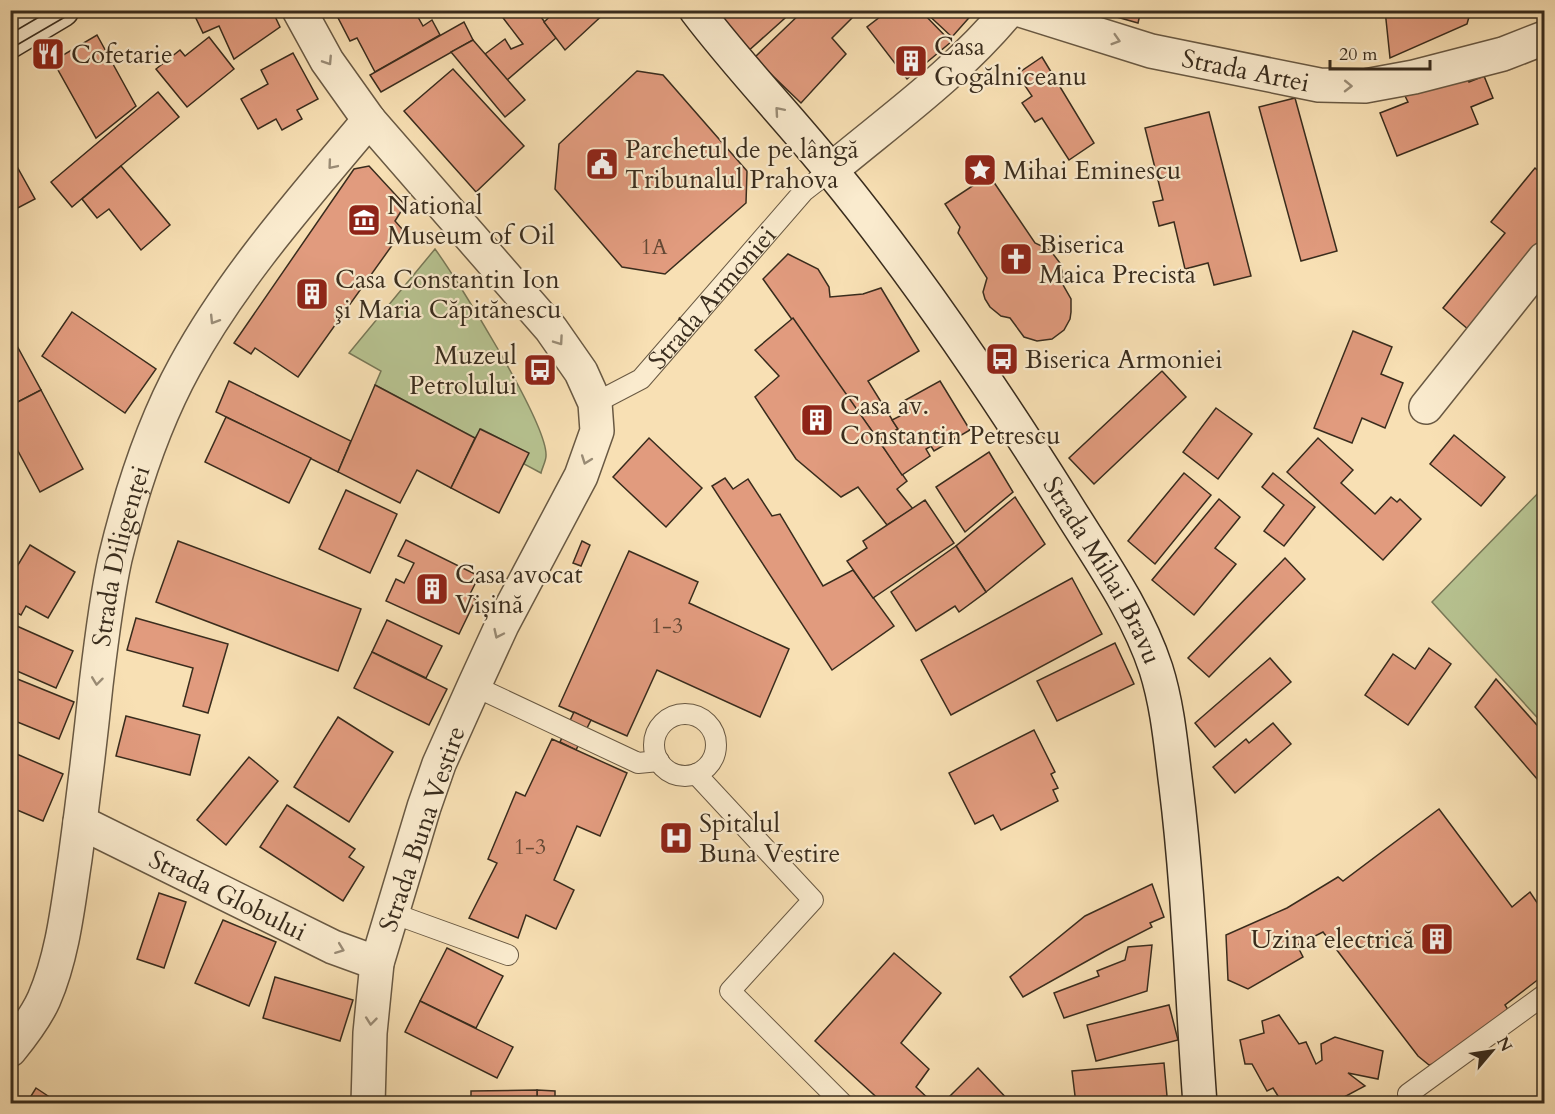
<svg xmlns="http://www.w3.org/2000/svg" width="1555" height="1114" font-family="Cardo,serif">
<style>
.green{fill:#b7c391;stroke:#787857;stroke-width:1.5}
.building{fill:#e19b7e;stroke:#392c1d;stroke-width:1.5}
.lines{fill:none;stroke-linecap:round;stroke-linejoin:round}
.service-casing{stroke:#695943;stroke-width:22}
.minor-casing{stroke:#695943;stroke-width:36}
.tertiary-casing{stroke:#695943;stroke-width:36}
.secondary-casing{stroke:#392c1d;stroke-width:36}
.service{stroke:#faebce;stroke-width:20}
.minor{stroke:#faebce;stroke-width:33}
.tertiary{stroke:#faebce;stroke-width:33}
.secondary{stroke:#faebce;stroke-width:33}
.tram{stroke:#392c1d;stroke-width:1.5}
.oneway{stroke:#9a8c76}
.labels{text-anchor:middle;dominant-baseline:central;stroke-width:4.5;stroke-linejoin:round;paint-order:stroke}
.number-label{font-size:22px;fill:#634835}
.poi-label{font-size:26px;fill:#392c1d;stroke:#faebce;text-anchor:start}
.street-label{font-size:26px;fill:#392c1d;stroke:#faebce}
</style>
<rect width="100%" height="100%" fill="#f8e0b4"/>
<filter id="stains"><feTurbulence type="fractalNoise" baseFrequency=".00333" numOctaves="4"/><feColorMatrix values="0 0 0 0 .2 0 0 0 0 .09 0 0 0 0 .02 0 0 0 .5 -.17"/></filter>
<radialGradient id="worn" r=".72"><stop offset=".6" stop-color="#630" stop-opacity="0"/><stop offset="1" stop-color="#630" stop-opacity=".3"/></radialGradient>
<g class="green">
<path d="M435,249C457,279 548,424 546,456C546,461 542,468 541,473L524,464L528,453L481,429L475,438L375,385L381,371L349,353Z"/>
<path d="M1544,487V725L1432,602Z"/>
</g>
<g class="building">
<path d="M192,10H272L280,27L234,59L219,26L203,33Z"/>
<path d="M334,10H414L423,26L432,20L440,35L375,72L357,38L350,41Z"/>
<path d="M497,10H536L556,38L507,80L485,54L505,39L511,49L523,44Z"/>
<path d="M557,10H608L565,50L544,22Z"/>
<path d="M713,10H794L746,53Z"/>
<path d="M804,10H860L832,38L846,54L801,103L754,58Z"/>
<path d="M889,10H920L951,42L907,79L867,27Z"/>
<path d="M923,10H974L975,11L952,37Z"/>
<path d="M1092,10H1141L1138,23Z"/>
<path d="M1385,10H1471L1467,24L1390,58Z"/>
<path d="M464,22L473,40L381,92L370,75Z"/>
<path d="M97,35L136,106L96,138L53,61Z"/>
<path d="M209,37L234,69L187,107L156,69L180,50L185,56Z"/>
<path d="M473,40L525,100L505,117L451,52Z"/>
<path d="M293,53L318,99L297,110L302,119L282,130L276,119L258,129L241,99L268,84L261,70Z"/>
<path d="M1042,57L1094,143L1069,160L1042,118L1035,122L1022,103L1032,96L1017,74Z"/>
<path d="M453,69L524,146L476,192L404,111Z"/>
<path d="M1464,70L1469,82L1484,76L1493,98L1471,107L1478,124L1397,156L1380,113L1408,102L1404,94Z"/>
<path d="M637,71L663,75L747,171L746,203L665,274L622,267L555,189L559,144Z"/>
<path d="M158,92L179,117L72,207L51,182Z"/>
<path d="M1295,98L1337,251L1301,261L1259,107Z"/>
<path d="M1209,112L1251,276L1214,285L1208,263L1185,269L1174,222L1159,226L1153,202L1163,200L1145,128Z"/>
<path d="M10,154L35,199L10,212Z"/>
<path d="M121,166L170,225L141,250L109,209L97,218L82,199Z"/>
<path d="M369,166L405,205L395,221L403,230L298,377L255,348L251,354L234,343L354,169Z"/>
<path d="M1535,168L1544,176V238L1469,330L1443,308L1505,233L1491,222Z"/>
<path d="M989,175L1035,243L1050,250L1060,263L1063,276L1062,283L1071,299V312L1070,319L1064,330L1052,339L1037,341L1024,337L1010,318L1001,316L990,307L985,299L983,292L987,278L958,233L960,227L945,204Z"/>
<path d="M788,254L818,269L829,287L830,297L863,294L881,288L919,351L868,381L898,429L879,441L763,279Z"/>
<path d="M72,312L156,369L125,413L42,356Z"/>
<path d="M793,318L907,481L897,489L913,509L887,525L858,487L841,497L796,459L755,397L779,376L755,350Z"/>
<path d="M1353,331L1392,347L1381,374L1403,383L1385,428L1362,418L1352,443L1314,428Z"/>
<path d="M10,333L41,390L10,406Z"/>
<path d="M1162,371L1186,397L1094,484L1069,458Z"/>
<path d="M229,381L351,441L338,472L216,412Z"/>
<path d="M940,381L970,430L934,451L931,446L926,449L930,456L902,475L879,441L898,429L892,420L906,413L900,403Z"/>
<path d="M375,385L475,438L451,488L417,470L400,503L338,472Z"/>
<path d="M41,390L83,469L40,492L10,436V406Z"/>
<path d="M1216,408L1252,434L1218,479L1183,452Z"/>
<path d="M226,417L311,458L289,503L205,462Z"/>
<path d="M480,429L529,453L499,513L451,488Z"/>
<path d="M1454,435L1505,477L1481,506L1430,464Z"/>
<path d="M649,438L702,488L666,527L613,477Z"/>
<path d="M1318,438L1353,470L1341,483L1375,514L1391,497L1397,502L1400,499L1421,519L1383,560L1287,472Z"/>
<path d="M989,452L1013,492L965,532L936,487Z"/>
<path d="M1184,473L1211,495L1155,564L1128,541Z"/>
<path d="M1273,473L1315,507L1284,546L1264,531L1284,505L1262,487Z"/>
<path d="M725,478L733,489L748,479L772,516L780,514L823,586L853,570L894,626L832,670L712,486Z"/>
<path d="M346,490L397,514L370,573L319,549Z"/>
<path d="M1015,497L1045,544L986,592L956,546Z"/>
<path d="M1219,499L1240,517L1215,548L1236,564L1194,615L1152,580Z"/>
<path d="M925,500L954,543L873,598L847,561L867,548L863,541Z"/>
<path d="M406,540L479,576L469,596L476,599L459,634L386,601L396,579L404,583L414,563L398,556Z"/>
<path d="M178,541L361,609L338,671L156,602Z"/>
<path d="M582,541L590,545L581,566L573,563Z"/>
<path d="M30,545L75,572L48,618L26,606L21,615L10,609V578Z"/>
<path d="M956,546L986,592L959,612L955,606L916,631L891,592Z"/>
<path d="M629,551L698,582L689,603L789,649L760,717L657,670L627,736L559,706Z"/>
<path d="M1285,558L1305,579L1209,677L1188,658Z"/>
<path d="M1072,578L1102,634L951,715L921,660Z"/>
<path d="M136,618L228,644L208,713L183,706L193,668L127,650Z"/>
<path d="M387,620L442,646L426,678L372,652Z"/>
<path d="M10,623L73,651L56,688L10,668Z"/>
<path d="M1115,643L1134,684L1057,721L1037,681Z"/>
<path d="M1429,648L1451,664L1408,725L1365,695L1393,654L1415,669Z"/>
<path d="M372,652L447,689L429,725L354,688Z"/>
<path d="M1270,658L1291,682L1215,747L1195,723Z"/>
<path d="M10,676L74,702L59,739L10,719Z"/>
<path d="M1496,679L1544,733V787L1475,707Z"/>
<path d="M574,712L591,720L576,750L560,742Z"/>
<path d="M126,716L200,735L190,775L116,756Z"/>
<path d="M338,717L393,752L349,822L294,787Z"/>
<path d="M1273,723L1291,744L1235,793L1213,767L1246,739L1249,743Z"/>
<path d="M1034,730L1055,772L1051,774L1058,788L1053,790L1058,801L1001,830L993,815L975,824L949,773Z"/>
<path d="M552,739L627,773L600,836L577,826L554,880L574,890L556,929L526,915L518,938L469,918L497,863L488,859L516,792L525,796Z"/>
<path d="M12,752L63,774L43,821L10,807V756Z"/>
<path d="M249,757L278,781L226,845L197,820Z"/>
<path d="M287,805L355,849L349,857L364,867L343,901L260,847Z"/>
<path d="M1439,809L1512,907L1530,892L1544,913V975L1505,1005L1510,1013L1445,1061L1429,1065L1418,1056L1323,932L1297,945L1303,957L1248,989L1228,980L1226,935L1287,908L1338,877L1343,881Z"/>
<path d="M1152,884L1164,917L1150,923L1152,927L1105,951L1023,997L1010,977L1085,916Z"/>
<path d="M159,893L186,902L164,968L137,959Z"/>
<path d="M223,920L276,942L249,1006L195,983Z"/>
<path d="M1152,945L1147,991L1064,1018L1054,993L1099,976L1097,971L1125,960L1128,947Z"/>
<path d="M447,948L503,976L476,1028L420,1001Z"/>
<path d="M894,953L941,993L901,1043L929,1069L916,1087L934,1104H884L815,1041Z"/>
<path d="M275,977L353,1000L340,1041L263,1018Z"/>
<path d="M420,1001L513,1047L497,1078L405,1032Z"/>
<path d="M1169,1005L1178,1040L1096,1061L1087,1025Z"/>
<path d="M1279,1015L1299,1044L1306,1042L1316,1064L1322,1060L1321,1044L1335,1037L1383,1051L1378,1079L1348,1073L1365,1086L1331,1104H1283L1273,1088L1267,1091L1252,1064H1245L1240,1040L1264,1033L1262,1021Z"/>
<path d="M1164,1063L1167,1096L1076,1104L1072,1071Z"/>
<path d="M978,1068L1012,1104H949L946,1100Z"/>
<path d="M36,1088L60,1104H26Z"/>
<path d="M537,1090L555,1091V1104H537Z"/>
<path d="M537,1090V1104H471V1091Z"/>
</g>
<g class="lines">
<defs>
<g id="service">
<path id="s1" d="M595,403L641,379L804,191L831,170"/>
<path d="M474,686L638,763L659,761"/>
<circle cx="685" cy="745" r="31"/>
<path d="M696,774L813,900L730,991L843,1104"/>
<path d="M392,913L508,955"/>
<path d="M1408,1094L1544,995"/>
</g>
<g id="minor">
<path id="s2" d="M1020,10L1151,51L1319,85L1365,86L1414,77L1503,54L1544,38"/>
<path d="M831,170C892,119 958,72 1009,10"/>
<path d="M1426,407L1544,259"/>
<path id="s3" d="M80,822L333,947L377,963"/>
<path id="s4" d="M10,1050C23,1034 36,1017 44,999C63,955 68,905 75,859C83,801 90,743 96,685C101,643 106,600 115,559C131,492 152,426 185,366C234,276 304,198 369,120"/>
</g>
<path id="tertiary" d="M299,10L327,61L369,120L551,329L581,372L595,403L597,431L581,476L502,625L474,686L439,764L424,807L377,963L370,1033L368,1104"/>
<g id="secondary">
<path id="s5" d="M696,10C739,67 789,118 833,173C917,276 992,387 1063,500C1096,554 1136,608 1156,669C1168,707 1171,747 1176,786C1189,891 1192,998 1200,1104"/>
<path d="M10,41L62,10"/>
</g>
</defs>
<use href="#service" class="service-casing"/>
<use href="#minor" class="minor-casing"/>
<use href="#tertiary" class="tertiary-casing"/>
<use href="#secondary" class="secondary-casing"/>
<use href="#service" class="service"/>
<use href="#minor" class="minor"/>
<use href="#tertiary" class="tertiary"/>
<use href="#secondary" class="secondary"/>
<g class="tram">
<path d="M10,34L51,10"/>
<path d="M10,49L77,10"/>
</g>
</g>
<defs><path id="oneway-chevron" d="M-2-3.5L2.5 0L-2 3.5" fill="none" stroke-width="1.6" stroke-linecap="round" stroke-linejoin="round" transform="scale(1.5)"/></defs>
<g class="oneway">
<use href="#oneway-chevron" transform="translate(1116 40) rotate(17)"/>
<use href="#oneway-chevron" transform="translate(328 61) rotate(57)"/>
<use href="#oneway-chevron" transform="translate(1348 86) rotate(1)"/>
<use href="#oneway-chevron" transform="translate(779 111) rotate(-131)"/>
<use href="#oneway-chevron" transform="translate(332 165) rotate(130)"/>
<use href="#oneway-chevron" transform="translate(214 320) rotate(122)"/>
<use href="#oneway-chevron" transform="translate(559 341) rotate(55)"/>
<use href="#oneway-chevron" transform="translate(586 460) rotate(110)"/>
<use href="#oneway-chevron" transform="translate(498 634) rotate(115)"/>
<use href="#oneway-chevron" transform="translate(97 681) rotate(97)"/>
<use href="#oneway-chevron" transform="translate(340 949) rotate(21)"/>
<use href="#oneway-chevron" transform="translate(371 1021) rotate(96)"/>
</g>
<defs>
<symbol id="restaurant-square" viewBox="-11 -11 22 22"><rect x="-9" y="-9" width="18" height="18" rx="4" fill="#8f2418" stroke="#faebce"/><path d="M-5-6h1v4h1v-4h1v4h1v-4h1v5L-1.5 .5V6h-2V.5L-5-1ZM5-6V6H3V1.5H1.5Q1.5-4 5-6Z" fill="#fff"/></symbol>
<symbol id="building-square" viewBox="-11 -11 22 22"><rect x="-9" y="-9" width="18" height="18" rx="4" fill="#8f2418" stroke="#faebce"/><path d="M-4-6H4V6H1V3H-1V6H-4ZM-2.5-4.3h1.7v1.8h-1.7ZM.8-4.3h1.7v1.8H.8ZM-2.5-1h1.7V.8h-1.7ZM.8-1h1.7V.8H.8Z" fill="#fff"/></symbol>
<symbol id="civic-square" viewBox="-11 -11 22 22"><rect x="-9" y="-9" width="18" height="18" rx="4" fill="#8f2418" stroke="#faebce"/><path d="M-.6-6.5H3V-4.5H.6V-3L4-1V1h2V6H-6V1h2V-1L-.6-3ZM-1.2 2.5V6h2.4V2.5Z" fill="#fff"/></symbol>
<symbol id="sight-square" viewBox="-11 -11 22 22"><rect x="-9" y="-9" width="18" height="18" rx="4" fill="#8f2418" stroke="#faebce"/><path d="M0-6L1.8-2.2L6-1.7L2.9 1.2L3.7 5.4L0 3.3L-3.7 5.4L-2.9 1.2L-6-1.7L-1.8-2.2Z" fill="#fff"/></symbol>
<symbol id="museum-square" viewBox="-11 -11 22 22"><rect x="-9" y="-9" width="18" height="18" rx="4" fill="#8f2418" stroke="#faebce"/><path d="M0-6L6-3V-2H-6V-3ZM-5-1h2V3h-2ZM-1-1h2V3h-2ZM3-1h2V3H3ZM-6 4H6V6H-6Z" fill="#fff"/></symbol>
<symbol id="church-square" viewBox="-11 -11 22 22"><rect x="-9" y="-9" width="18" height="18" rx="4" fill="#8f2418" stroke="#faebce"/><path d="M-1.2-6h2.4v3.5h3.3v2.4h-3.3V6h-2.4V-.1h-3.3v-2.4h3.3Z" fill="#fff"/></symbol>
<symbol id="bus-square" viewBox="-11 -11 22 22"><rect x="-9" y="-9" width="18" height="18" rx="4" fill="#8f2418" stroke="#faebce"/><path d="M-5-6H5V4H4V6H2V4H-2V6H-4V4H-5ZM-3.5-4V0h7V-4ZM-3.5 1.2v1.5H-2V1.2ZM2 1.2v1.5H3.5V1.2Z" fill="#fff"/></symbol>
<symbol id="hospital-square" viewBox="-11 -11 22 22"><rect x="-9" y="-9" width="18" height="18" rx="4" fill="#8f2418" stroke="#faebce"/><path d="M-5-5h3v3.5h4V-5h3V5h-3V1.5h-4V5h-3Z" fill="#fff"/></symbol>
</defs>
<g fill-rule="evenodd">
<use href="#restaurant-square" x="29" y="35" width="38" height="38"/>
<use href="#building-square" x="892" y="42" width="38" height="38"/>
<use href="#civic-square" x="583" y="145" width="38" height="38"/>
<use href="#sight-square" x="961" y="151" width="38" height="38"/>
<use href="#museum-square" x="345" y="201" width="38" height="38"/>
<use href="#church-square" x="997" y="240" width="38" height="38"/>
<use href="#building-square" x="293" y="275" width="38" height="38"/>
<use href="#bus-square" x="983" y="340" width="38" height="38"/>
<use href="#bus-square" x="521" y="351" width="38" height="38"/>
<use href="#building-square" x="798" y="401" width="38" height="38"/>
<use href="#building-square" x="413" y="570" width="38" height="38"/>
<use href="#hospital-square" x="657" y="819" width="38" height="38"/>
<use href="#building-square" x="1418" y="920" width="38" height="38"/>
</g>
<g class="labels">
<g class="number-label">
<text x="654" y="247">1A</text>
<text x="667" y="626">1-3</text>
<text x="530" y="847">1-3</text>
</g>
<g class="poi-label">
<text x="934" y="46">Casa<tspan x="934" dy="30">Gogălniceanu</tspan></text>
<text x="71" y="54">Cofetarie</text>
<text x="625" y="149">Parchetul de pe lângă<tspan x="625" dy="30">Tribunalul Prahova</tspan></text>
<text x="1003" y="170">Mihai Eminescu</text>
<text x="387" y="205">National<tspan x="387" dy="30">Museum of Oil</tspan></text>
<text x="1039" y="244">Biserica<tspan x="1039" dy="30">Maica Precista</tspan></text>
<text x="335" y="279">Casa Constantin Ion<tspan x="335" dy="30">şi Maria Căpitănescu</tspan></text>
<text x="517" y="355" text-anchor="end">Muzeul<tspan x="517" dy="30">Petrolului</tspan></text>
<text x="1025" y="359">Biserica Armoniei</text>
<text x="840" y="405">Casa av.<tspan x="840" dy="30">Constantin Petrescu</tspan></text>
<text x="455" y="574">Casa avocat<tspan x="455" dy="30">Vișină</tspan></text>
<text x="699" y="823">Spitalul<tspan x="699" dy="30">Buna Vestire</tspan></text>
<text x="1414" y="939" text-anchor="end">Uzina electrică</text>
</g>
<g class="street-label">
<text stroke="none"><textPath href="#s2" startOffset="234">Strada Artei</textPath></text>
<text stroke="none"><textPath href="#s1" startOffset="160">Strada Armoniei</textPath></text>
<text stroke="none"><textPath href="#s4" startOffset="512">Strada Diligenței</textPath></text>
<text stroke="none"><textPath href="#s5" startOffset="694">Strada Mihai Bravu</textPath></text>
<text transform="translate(422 829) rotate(-71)">Strada Buna Vestire</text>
<text stroke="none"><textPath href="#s3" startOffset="165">Strada Globului</textPath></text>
</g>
</g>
<rect width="1555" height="1114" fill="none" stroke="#f8e0b4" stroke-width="36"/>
<rect x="12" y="12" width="1531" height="1090" fill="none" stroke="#392c1d" stroke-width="3"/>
<rect x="18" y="18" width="1519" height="1078" fill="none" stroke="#392c1d" stroke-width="1.5"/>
<g transform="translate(1492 1051) rotate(61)" stroke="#faebce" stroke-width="4.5" paint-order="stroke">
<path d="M0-4.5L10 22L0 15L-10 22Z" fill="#392c1d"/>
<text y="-9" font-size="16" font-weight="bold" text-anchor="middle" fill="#392c1d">N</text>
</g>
<path d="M1330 60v9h100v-9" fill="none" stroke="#392c1d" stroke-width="3"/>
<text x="1339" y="60" font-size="18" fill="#392c1d" stroke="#faebce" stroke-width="4.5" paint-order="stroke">20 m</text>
<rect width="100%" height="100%" filter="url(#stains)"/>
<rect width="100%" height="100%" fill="url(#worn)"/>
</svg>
